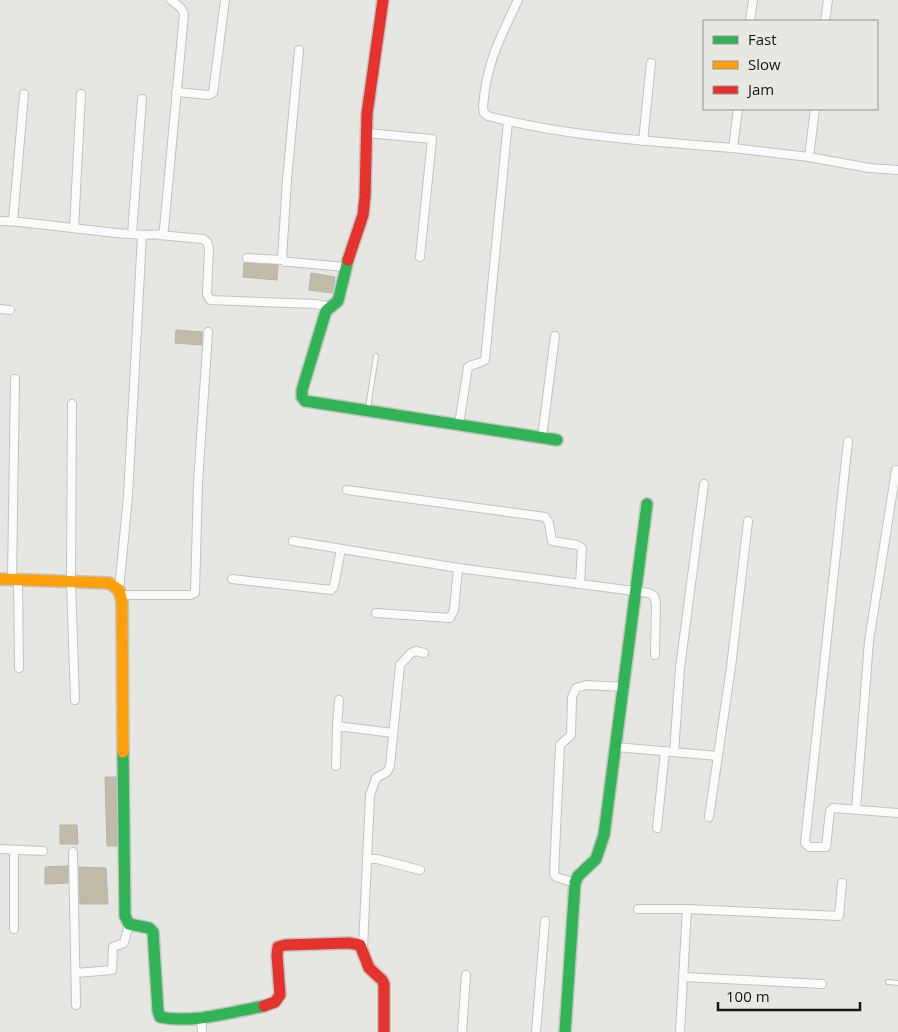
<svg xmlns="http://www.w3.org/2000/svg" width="898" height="1032" font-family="'Open Sans',sans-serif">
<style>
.building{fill:#c0bca8;stroke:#b2b3af}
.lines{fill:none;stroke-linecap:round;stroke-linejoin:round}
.lane-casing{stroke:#c2c3bf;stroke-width:6}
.street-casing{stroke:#c2c3bf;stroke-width:10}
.fast-casing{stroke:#c2c3bf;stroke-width:14}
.slow-casing{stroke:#c2c3bf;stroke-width:14}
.jam-casing{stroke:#c2c3bf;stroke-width:14}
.lane{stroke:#fbfbfb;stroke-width:4}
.street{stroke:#fbfbfb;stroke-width:8}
.fast{stroke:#30b455;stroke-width:11}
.slow{stroke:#ff9f0a;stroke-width:11}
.jam{stroke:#e5322d;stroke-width:11}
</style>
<rect width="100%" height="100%" fill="#e6e7e2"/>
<g class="building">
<path d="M244,263L278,265L277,280L243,277Z"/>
<path d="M311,273L335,277L332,293L309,290Z"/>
<path d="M176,330L202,332V345L175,343Z"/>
<path d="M105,777H116L117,846H107Z"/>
<path d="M60,825H77L78,844H60Z"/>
<path d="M68,866V883L45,884V867Z"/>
<path d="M79,867L106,868L108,904H80Z"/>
</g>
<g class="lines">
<defs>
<g id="lane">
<path d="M368,408L376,356"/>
<path d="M888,982L898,983"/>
</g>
<g id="street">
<path d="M518,0C500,38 486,64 483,107L484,113L488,116C567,137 651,141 733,148L738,109"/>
<path d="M750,21L753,0"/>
<path d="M825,21L828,0"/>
<path d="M299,50L287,180L282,258L285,262H290L345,267"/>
<path d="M176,92L209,95L213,93L225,0"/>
<path d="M366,133L432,139L420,257"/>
<path d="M643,141L651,63"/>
<path d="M733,148L809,157L869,168L898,170"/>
<path d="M809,157L815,109"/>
<path d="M0,221C29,220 147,241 163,233L164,229L184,14L181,8L171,0"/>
<path d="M13,221L24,94"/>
<path d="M74,228L81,94"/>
<path d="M132,234L142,99"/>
<path d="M159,235L203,239L207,242L209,248L207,294L210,300L316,304L329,307"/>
<path d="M247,258L283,260"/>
<path d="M0,309L10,310"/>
<path d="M72,404L71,582L75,700"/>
<path d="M459,424L468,367C474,363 480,364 485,360L508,121"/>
<path d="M542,437L555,336"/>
<path d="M848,441L805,843L809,847H826L830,811L833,808L898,813"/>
<path d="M347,490L545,517L549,523L552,541L577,545L582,548L580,584"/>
<path d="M293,541L458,568L649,593L654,596L656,603L655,655"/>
<path d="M232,579L331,590L334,586L341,549"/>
<path d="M12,580L15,379"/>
<path d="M18,580L19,668"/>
<path d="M119,590L128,496L142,235"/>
<path d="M121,595H190L195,593L198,483L208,332"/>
<path d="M376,613L450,618L454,610L458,568"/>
<path d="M337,726L339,700"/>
<path d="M616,747L718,756"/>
<path d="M674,752L680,668L704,484"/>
<path d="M336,766L337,726L393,733"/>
<path d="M856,809L869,641L896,470"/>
<path d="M709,817L731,667L748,521"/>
<path d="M657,828L665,751"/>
<path d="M0,849L43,851"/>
<path d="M14,850V929"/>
<path d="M73,852L76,1005"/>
<path d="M367,859H377L420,870"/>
<path d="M575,883L556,877L554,874L560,745L571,735L572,697L576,688L586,685L624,687"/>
<path d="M638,909H687L839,916L842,883"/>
<path d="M363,948L370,795L376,778L387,772L390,766L400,665L411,653L416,651L424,653"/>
<path d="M76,973L112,970L113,947L124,943L129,924"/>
<path d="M683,977L822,984"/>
<path d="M201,1016L202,1032"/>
<path d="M462,1032L466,975"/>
<path d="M536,1032L545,921"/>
<path d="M680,1032L687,909"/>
</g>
<g id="fast">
<path d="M348,260L338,301L326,311L302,390V397L305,401L557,440"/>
<path d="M123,752L125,916L129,924L149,928L153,932L158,1011L160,1017C193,1024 231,1012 264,1006"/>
<path d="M565,1032L575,883L578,876L596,859L604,835L647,504"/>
</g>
<path id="slow" d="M0,579L109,583L119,590L122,602L123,752"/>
<g id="jam">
<path d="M348,260L363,215L365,197L367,114L383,0"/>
<path d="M264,1006L275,1002L280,995L277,955L278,947L285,945L349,943L360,945L369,968L382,980L384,984V1032"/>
</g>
</defs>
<use href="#lane" class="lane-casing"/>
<use href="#street" class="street-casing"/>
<use href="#fast" class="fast-casing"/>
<use href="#slow" class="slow-casing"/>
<use href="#jam" class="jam-casing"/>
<use href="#lane" class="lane"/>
<use href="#street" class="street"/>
<use href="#fast" class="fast"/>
<use href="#slow" class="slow"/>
<use href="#jam" class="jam"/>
</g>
<rect x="703" y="20" width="175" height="90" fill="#e7e8e1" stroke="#93948f"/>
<rect x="713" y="36" width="25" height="8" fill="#30b455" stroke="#93948f"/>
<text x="748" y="45" font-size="15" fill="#151613">Fast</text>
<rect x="713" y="61" width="25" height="8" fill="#ff9f0a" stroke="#93948f"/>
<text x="748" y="70" font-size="15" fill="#151613">Slow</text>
<rect x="713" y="86" width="25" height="8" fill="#e5322d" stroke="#93948f"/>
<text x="748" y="95" font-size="15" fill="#151613">Jam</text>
<path d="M718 1002v8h142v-8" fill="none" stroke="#151613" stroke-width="2.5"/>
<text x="726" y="1002" font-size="15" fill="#151613" stroke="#e7e8e1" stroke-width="4" paint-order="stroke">100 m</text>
</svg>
